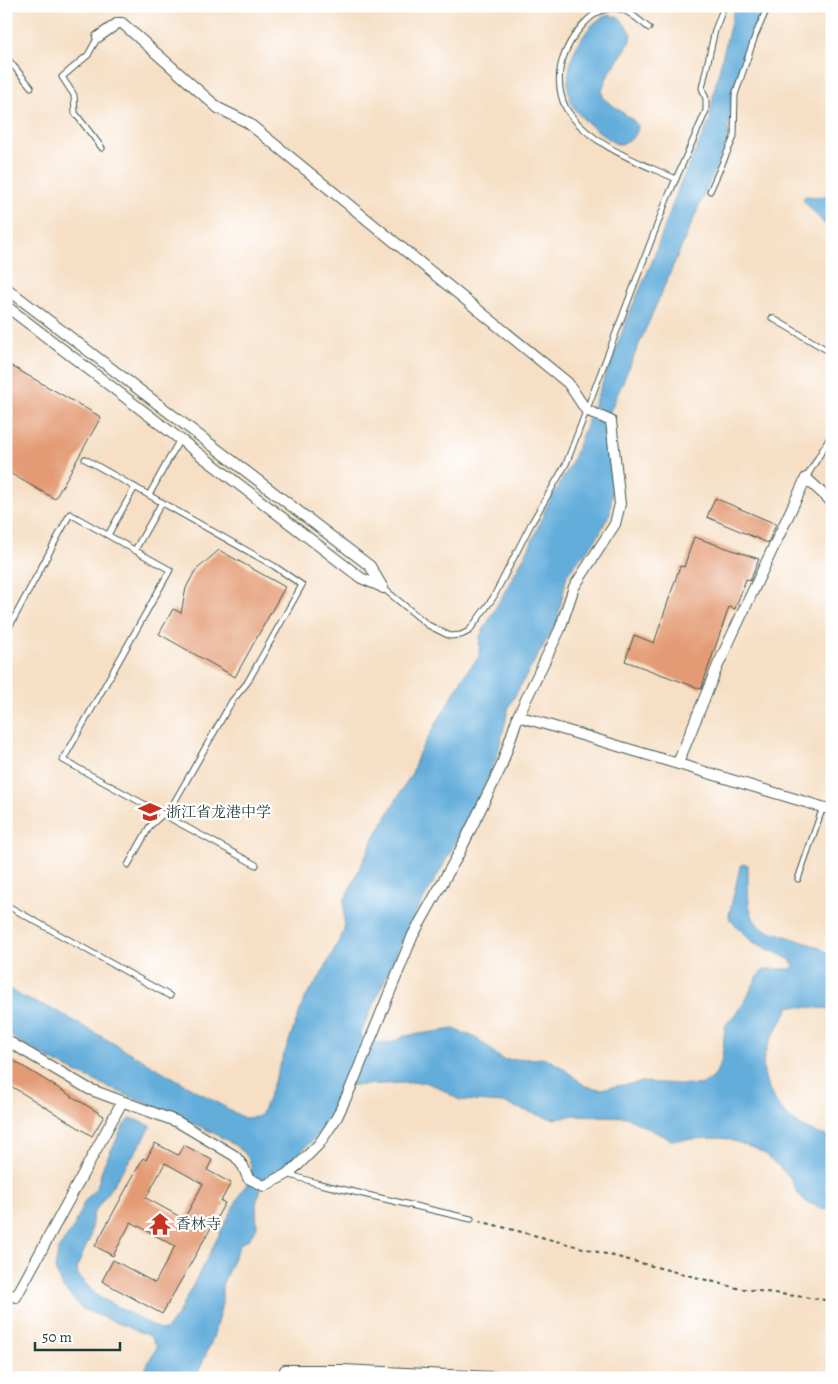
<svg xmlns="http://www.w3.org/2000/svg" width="838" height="1384" font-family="Alegreya,'Noto Serif SC',serif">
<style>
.water{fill:#63addb;stroke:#417588}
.building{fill:#e49b75;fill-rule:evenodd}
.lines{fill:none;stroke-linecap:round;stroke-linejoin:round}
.lane-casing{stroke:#3f554a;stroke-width:7}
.street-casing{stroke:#3f554a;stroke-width:12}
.path{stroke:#3f554a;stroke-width:2;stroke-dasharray:4 4;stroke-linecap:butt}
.lane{stroke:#fff;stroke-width:5}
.street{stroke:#fff;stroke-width:10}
.labels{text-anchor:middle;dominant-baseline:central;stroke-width:4.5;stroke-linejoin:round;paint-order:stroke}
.poi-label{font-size:15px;fill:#1f3d34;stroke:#fff;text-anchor:start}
</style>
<rect width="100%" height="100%" fill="#fff"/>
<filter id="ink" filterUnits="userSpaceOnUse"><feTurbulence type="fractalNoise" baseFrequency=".02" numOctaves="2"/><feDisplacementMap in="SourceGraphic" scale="10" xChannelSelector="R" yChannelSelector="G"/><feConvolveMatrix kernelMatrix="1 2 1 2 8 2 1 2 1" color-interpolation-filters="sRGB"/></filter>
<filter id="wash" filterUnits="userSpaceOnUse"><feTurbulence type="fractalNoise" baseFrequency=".0096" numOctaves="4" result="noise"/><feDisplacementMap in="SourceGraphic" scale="20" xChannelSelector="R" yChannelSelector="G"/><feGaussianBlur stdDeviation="1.12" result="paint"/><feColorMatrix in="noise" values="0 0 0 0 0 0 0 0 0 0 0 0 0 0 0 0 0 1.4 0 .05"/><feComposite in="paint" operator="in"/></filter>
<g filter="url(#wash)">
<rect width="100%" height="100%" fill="#f6dfc5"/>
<g class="water">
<path d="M735,6H765L747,46L733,89L726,144L605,423L613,485L610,513L597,538L567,575L557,622L509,706L499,749L491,772L443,866L410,923L360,1035L366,1042L391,1043L404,1036L454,1029L477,1038L503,1060L546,1058L563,1068L585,1086L600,1089L642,1082L701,1085L714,1077L722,1060L725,1026L744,1003L758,975L766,969H790L795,966L789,959L751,941L730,920L729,915L740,867L743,864L748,865C749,884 744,920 764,929L819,947L832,957V1009L790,1006C783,1021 772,1035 766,1050C762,1061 763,1073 767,1084C777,1114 801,1131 832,1137V1208L822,1209L805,1201L798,1194L789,1176L767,1156L756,1149L728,1139L718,1138L671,1140L626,1117L574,1115L555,1119L544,1117L503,1103L459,1100L438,1087L424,1082L342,1086L335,1112L327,1125L300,1153L263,1183L256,1204L257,1227L249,1239L240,1244L222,1285V1304L213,1338L196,1378H139L157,1347L150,1336L82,1309L62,1287L55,1269L58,1250L75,1225L84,1202L97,1187L104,1164L124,1125L131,1118L151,1126L144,1139L93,1214L90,1238L77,1267L78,1276L99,1297L161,1330H166L178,1314L243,1189C251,1181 255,1166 246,1155C231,1137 175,1116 152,1106C102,1084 52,1064 6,1033V987L24,998L55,1010L244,1118L258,1117L264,1109L304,1000L321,975L344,931V901L375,836L412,773L419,753L467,671L479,657L480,636L530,546L547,506L571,464L629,314L652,262L680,184L710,120L714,91Z"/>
<path d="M608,15L620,18L632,34C629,53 595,81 604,99L633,120L638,126C638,136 627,145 617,144C611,142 604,135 598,131C575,114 564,101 569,71C571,60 573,52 579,43C587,30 594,20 608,15Z"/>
<path d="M832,192V227L828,228L803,200L805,196L822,197Z"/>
</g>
<g id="blocks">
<g class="building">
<path d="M6,363L101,417L55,499L6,471Z"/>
<path d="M715,498L776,524L768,543L707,517Z"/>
<path d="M694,537L759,559L750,581L746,579L735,609L729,607L701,689L625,661L634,635L654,643L680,566L684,567Z"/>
<path d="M219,550L285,587L235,677L159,634L173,609L181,613L186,588L195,571Z"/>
<path d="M6,1056L104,1116L92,1136L6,1083Z"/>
<path d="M155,1143L178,1155L184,1145L212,1160L207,1170L231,1183L221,1201L225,1203L162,1314L102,1281L113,1260L155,1283L175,1246L131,1222L113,1256L95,1246L143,1158L146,1160ZM165,1163L203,1184L184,1219L146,1198Z"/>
</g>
</g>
</g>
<g filter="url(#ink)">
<use href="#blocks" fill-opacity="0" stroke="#3f554a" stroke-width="1"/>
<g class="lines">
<defs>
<g id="lane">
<path d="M649,28C641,22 630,11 620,9C593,2 569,39 562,61C557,77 559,99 569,113C594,147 639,162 676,179"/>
<path d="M98,37L88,55L62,77L74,95L75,113L102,148"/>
<path d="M6,57L31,87"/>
<path d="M710,191L734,137L735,95L755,36L768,6"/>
<path d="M772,318L832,353"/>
<path d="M85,459L274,566L302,585L247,683L232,701L172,806L150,826L128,865"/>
<path d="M806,478L832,434"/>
<path d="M149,495L180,439"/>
<path d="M108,535L135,487"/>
<path d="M135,550L162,502"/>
<path d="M383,588L428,625L450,636L461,635L469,631L493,598L531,524L566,464L667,199L706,111V99L702,88L715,30L724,6"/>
<path d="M6,633L70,514L170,570L63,760L256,865"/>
<path d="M798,879L823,807"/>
<path d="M6,905L170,996"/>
<path d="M287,1174L320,1184L471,1219"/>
</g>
<g id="street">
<path d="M6,288L370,566L383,588"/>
<path d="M6,306L361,578L382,587"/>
<path d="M518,716L832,810"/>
<path d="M678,763L718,665L806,478L832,502"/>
<path d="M6,1040L89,1089L178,1122L235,1156L243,1166L248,1178L264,1186L287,1174L298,1165L319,1144L337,1117L351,1087L413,935L458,855L501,767L518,716L560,629L574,587L615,524L620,504L611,421L586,410L568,383L247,122L218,108L122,23H118L98,37"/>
<path d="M6,1293L16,1297L122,1102"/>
<path d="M285,1370H342L512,1378"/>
</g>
</defs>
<use href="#lane" class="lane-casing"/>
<use href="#street" class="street-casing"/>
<path class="path" d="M479,1221L737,1288L832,1301"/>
<use href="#lane" class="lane"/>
<use href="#street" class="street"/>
</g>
</g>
<defs>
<symbol id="school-bare" viewBox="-9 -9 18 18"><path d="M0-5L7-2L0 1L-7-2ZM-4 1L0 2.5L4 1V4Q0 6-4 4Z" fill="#c8321e" stroke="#fff" stroke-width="2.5" paint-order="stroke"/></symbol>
<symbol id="temple-bare" viewBox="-9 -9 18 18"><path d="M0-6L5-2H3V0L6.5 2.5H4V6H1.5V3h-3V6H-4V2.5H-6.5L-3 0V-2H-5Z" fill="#c8321e" stroke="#fff" stroke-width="2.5" paint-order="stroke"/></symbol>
</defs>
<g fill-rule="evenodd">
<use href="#school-bare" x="134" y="796" width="32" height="32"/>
<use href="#temple-bare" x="144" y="1208" width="32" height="32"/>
</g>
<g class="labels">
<g class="poi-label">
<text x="166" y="812">浙江省龙港中学</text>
<text x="176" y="1224">香林寺</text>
</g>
</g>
<rect width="838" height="1384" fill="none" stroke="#fff" stroke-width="25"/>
<path d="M35 1342v8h85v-8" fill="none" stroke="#1f3d34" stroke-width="2.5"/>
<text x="42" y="1342" font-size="15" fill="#1f3d34" stroke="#ffffff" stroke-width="4" paint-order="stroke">50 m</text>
</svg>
